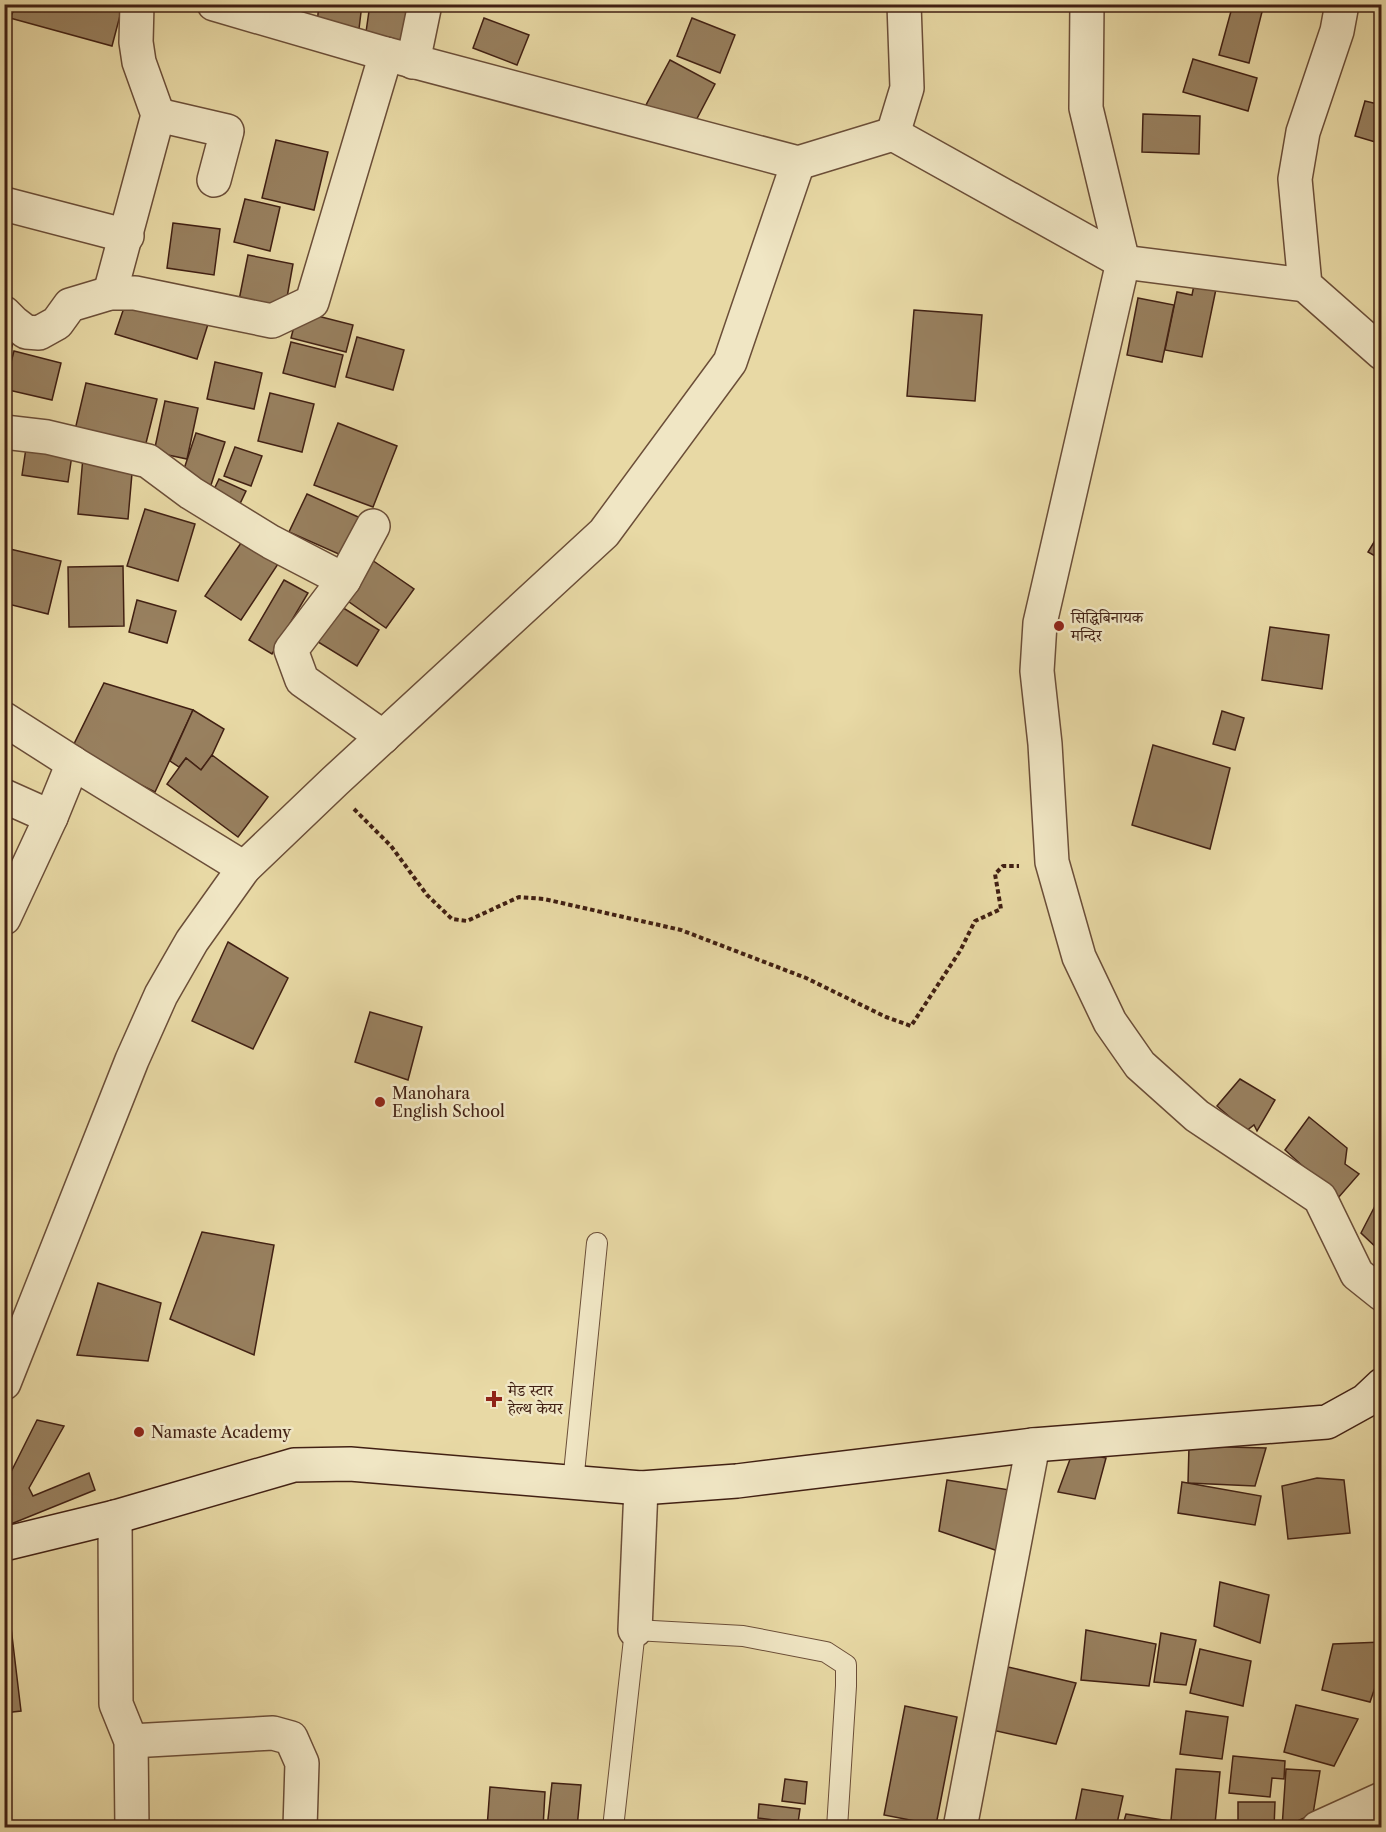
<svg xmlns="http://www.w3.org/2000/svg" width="1386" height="1832" font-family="'Libre Caslon Text','Noto Serif Devanagari',serif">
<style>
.building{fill:#98805f;stroke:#412013;stroke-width:1.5}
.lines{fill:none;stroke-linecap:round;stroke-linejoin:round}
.lane-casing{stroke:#6b4e38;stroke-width:22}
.street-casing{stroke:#6b4e38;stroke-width:36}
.secondary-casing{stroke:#412013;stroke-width:36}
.path{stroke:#412013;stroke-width:4;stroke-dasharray:4.5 3;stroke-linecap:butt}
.lane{stroke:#f0e6c4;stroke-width:20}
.street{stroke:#f0e6c4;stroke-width:33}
.secondary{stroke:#f0e6c4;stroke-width:33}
.poi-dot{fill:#8f2418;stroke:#f0e6c4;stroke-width:2}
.labels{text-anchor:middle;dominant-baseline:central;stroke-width:5;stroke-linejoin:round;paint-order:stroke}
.poi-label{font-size:16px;fill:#412013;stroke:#f0e6c4;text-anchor:start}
</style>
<rect width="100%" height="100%" fill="#e8d9a5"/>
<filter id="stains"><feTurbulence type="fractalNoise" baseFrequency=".00333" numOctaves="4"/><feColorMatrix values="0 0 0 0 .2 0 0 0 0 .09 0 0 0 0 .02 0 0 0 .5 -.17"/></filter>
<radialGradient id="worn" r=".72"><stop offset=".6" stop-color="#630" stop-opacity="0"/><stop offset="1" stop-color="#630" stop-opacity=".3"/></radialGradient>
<g class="building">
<path d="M4,4H17L4,29Z"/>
<path d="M17,4H108L122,8L112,46L10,18Z"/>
<path d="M319,4H362L359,29L317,24Z"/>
<path d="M370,4H417L412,45L365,39Z"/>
<path d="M1233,4H1264L1249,63L1219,55Z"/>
<path d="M484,18L529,35L517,65L473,48Z"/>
<path d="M692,18L735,35L720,73L677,56Z"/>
<path d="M1193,59L1257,78L1248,111L1183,92Z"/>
<path d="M670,60L715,84L692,128L646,105Z"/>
<path d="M1365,101L1382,105V144L1355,136Z"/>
<path d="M1143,114L1200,116L1199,154L1142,152Z"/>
<path d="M276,140L328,152L314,210L262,198Z"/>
<path d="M245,199L280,207L270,251L234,242Z"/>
<path d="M173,223L220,229L214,275L167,268Z"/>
<path d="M248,255L293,264L284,314L238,305Z"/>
<path d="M1194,285L1216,289L1202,357L1165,350L1177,292L1192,295Z"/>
<path d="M128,296L209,321L197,359L115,334Z"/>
<path d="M1138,298L1174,305L1162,362L1127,355Z"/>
<path d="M914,310L982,315L975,401L907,396Z"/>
<path d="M298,311L353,325L346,352L291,338Z"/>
<path d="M357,337L404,350L393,390L346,377Z"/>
<path d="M4,338L14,340L4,371Z"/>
<path d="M291,342L343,355L335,387L283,373Z"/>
<path d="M14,351L61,363L52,400L4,389Z"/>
<path d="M215,362L262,373L254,409L207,399Z"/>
<path d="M86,383L157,399L145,447L75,430Z"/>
<path d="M270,393L314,404L302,452L258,441Z"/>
<path d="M165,401L198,408L187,459L154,452Z"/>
<path d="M338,423L397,446L373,507L314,485Z"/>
<path d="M196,433L225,442L209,491L180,481Z"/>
<path d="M235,447L262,456L251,486L224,476Z"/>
<path d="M26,448L72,455L68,482L22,475Z"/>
<path d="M83,457L133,462L128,519L78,514Z"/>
<path d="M219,479L246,491L237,510L210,498Z"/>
<path d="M307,494L367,521L350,559L289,532Z"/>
<path d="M145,509L195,524L178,581L127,566Z"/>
<path d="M1382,529V560L1368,552Z"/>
<path d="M243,540L278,564L241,620L205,596Z"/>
<path d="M10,549L61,561L48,614L4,603V571Z"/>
<path d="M372,560L414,589L386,628L345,599Z"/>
<path d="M123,566L124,626L69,627L68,567Z"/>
<path d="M284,580L308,593L272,654L249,640Z"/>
<path d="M137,600L176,611L167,643L129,632Z"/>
<path d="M332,601L379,630L357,666L310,637Z"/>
<path d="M1270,627L1329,635L1322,689L1262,680Z"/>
<path d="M104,683L193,710L155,792L71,750Z"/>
<path d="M193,710L224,729L212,755L201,770L186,758L179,767L170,761Z"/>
<path d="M1222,711L1244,718L1235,750L1213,744Z"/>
<path d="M1153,745L1230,768L1210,849L1132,825Z"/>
<path d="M212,755L268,797L238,837L167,784L186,758L201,770Z"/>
<path d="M228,942L288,978L253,1049L192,1021Z"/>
<path d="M370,1012L422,1027L408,1080L355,1062Z"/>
<path d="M1240,1079L1275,1100L1257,1131L1254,1125L1246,1131L1217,1106Z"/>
<path d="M1309,1117L1347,1148L1345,1164L1359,1174L1338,1198L1285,1150Z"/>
<path d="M1376,1204L1382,1208V1253L1361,1233Z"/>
<path d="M202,1232L274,1245L254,1355L170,1319Z"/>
<path d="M98,1283L161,1303L148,1361L77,1355Z"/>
<path d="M37,1420L64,1426L29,1488L33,1496L89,1473L95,1490L6,1526L4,1523V1486Z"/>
<path d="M1189,1446L1266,1448L1255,1486L1188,1483Z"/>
<path d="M1073,1451L1106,1458L1095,1499L1058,1492Z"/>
<path d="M1317,1478L1344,1480L1350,1533L1288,1539L1282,1486Z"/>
<path d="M947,1480L1016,1491L998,1551L939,1531Z"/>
<path d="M1182,1482L1261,1496L1255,1525L1178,1513Z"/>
<path d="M1220,1582L1269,1595L1260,1643L1214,1626Z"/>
<path d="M4,1594H7L21,1711L4,1713Z"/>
<path d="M1086,1630L1156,1644L1149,1686L1081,1680Z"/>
<path d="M1161,1633L1196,1640L1186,1685L1154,1682Z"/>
<path d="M1382,1642V1667L1370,1702L1322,1690L1333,1644Z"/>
<path d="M1200,1649L1251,1661L1243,1706L1190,1693Z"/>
<path d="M1008,1667L1076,1683L1056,1744L992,1730Z"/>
<path d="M1296,1705L1358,1719L1334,1766L1284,1752Z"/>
<path d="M905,1706L957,1717L936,1825L884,1815Z"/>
<path d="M1186,1711L1228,1717L1222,1759L1180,1754Z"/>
<path d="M1233,1756L1285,1761L1284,1779L1272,1778L1270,1797L1229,1793Z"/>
<path d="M1176,1769L1220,1772L1215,1824L1171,1820Z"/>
<path d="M1286,1769L1320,1771L1313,1814L1282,1828Z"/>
<path d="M785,1779L807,1782L805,1804L782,1801Z"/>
<path d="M552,1783L581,1785L577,1828H547Z"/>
<path d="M490,1787L545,1792L543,1828H487Z"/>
<path d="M1082,1789L1123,1796L1116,1828H1074Z"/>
<path d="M1238,1802H1275L1274,1828H1238Z"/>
<path d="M759,1804L800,1809L798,1823L758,1818Z"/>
<path d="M1126,1814L1175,1822V1828H1122Z"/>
</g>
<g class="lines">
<defs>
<g id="lane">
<path d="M573,1483L597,1243"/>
<path d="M613,1828L635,1630L743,1636L826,1652L846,1665V1686L837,1828"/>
</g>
<g id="street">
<path d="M214,4L386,54L798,163L893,134L1123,262L1305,285"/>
<path d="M1087,4L1086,108L1123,262L1040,623L1037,671L1045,744L1052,862L1079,957L1110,1022L1140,1065L1197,1116L1320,1198L1357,1274L1382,1294"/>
<path d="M1342,4L1337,31L1303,132L1295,179L1305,285L1382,353"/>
<path d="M413,62L425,4"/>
<path d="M158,115L227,131L214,180"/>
<path d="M893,134L907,88L904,4"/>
<path d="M4,204L127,236"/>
<path d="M110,293L158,115L139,62L136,42L137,4"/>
<path d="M4,313L13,322L26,332L39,333L57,323L70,305L110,293H135L272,321L312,302L386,54"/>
<path d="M4,432L47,437L148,461L191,493L271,542L344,580"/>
<path d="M373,526L344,580L291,650L302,680L383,737"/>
<path d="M4,719L73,763"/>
<path d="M4,796L51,817L4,918"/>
<path d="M51,817L73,763L244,868"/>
<path d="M4,1383L132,1060L161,995L192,941L244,868L335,781L604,533L730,362L798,163"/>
<path d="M115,1517L116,1704L131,1741L132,1828"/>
<path d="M635,1630L641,1488"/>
<path d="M131,1741L273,1733L291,1738L302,1763L300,1828"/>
<path d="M960,1828L1033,1445"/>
<path d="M1318,1828L1382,1799"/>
</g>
<path id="secondary" d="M4,1544L115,1517L294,1465L350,1464L641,1488L737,1481L1033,1445L1327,1422L1365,1401L1382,1385"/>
</defs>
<use href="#lane" class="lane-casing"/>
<use href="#street" class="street-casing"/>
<use href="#secondary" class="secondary-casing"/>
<path class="path" d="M354,809L391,846L427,895L452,919L467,921L519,897L544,899L681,930L806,978L886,1017L911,1026L960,951L975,921L1001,909L995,874L1003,866H1019"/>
<use href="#lane" class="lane"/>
<use href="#street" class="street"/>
<use href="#secondary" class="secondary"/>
</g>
<g class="poi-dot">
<circle cx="1059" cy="626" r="6"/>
<circle cx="380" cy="1102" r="6"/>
<path d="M491 1390h6v6h6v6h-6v6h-6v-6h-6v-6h6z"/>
<circle cx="139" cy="1432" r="6"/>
</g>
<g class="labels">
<g class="poi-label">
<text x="1071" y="617">सिद्धिबिनायक<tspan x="1071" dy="18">मन्दिर</tspan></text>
<text x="392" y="1093">Manohara<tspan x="392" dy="18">English School</tspan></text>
<text x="508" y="1390">मेड स्टार<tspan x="508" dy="18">हेल्थ केयर</tspan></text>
<text x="151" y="1432">Namaste Academy</text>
</g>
</g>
<rect width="1386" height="1832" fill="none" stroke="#e8d9a5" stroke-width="24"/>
<rect x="6" y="6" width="1374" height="1820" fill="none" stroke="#412013" stroke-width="3"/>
<rect x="12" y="12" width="1362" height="1808" fill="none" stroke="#412013" stroke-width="1.5"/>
<rect width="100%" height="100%" filter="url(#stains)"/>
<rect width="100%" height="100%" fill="url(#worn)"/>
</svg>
